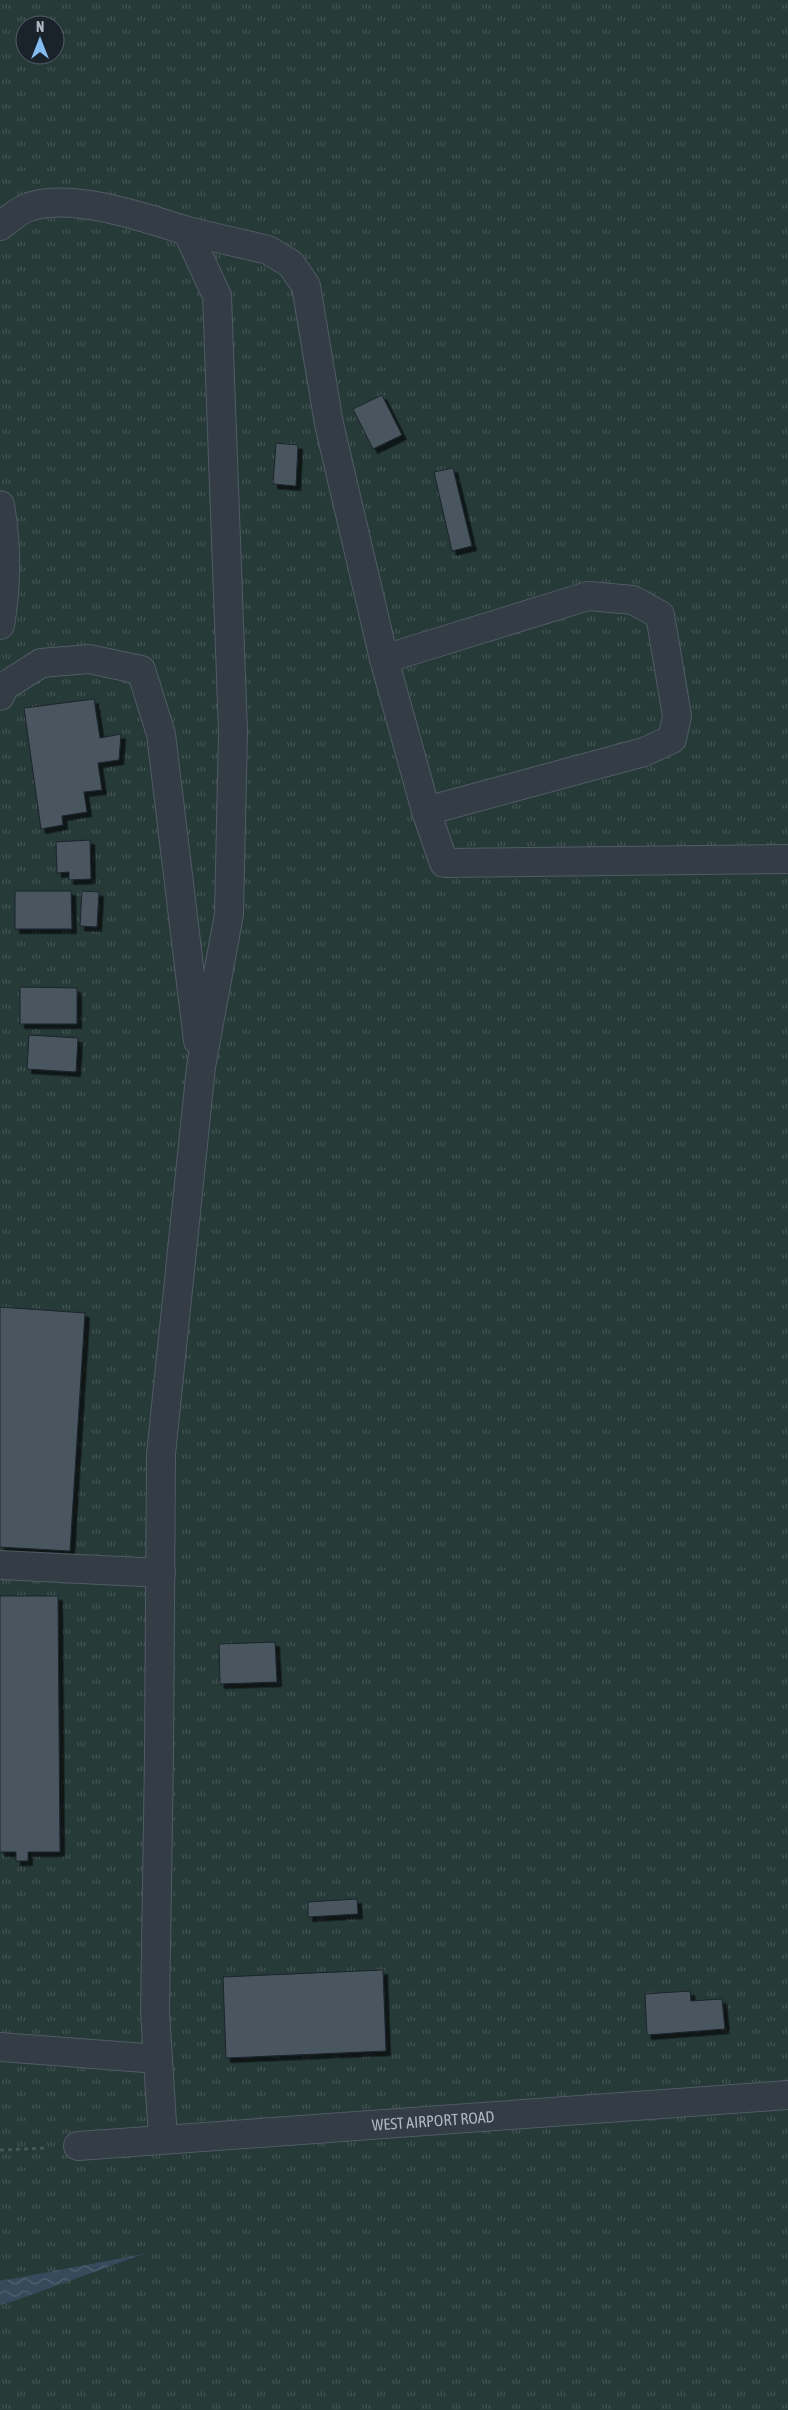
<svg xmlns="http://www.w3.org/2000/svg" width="788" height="2410" font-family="'Asap Condensed',sans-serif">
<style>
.grass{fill:url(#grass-tufts);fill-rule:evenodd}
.water{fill:url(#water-waves)}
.building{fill:#495661;stroke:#1c242c;filter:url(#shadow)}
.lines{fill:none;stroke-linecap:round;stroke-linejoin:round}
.minor-casing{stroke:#515b64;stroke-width:30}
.path{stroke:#445757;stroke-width:3;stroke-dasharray:4 4;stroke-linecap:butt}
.minor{stroke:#343d46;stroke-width:28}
.labels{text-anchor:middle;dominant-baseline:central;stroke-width:4;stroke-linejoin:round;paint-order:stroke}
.street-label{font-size:16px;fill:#aeb8c3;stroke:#1a222a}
</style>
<defs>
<pattern id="grass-tufts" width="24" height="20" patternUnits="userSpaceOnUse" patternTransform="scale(1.25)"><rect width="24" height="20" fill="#263a38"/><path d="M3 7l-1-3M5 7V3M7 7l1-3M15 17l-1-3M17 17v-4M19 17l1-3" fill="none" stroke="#435453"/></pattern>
<pattern id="water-waves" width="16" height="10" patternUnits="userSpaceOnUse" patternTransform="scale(1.25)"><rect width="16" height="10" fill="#354a5b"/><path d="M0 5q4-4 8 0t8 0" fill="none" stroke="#506271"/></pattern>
<filter id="shadow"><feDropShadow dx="4.5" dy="4.5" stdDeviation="0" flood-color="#0009"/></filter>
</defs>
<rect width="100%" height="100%" fill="#212c35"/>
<path class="grass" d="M0,0H788V2410H0V2305L140,2256L0,2281ZM25,25H55V55H25Z"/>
<path class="water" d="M144,2254L11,2302L0,2305V2281Z"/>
<g class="building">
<path d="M382,395L402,435L373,449L353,409Z"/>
<path d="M276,443L298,445L296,486L273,484Z"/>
<path d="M453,468L472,546L452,551L434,472Z"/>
<path d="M94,699L100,738L121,734L119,760L98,763L102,790L84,792L87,812L62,816L63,825L41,829L24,708Z"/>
<path d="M90,840L91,879L69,880V872L57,873L56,842Z"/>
<path d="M15,891H71L72,929H15Z"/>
<path d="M82,891L99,892L97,927L80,926Z"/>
<path d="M20,987L77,988V1024H20Z"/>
<path d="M29,1035L78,1038L76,1072L27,1069Z"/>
<path d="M0,1307L85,1313L70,1551L0,1547Z"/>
<path d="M0,1596H58L60,1852H28V1861H16V1852H0Z"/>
<path d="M275,1642L277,1682L220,1684L219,1644Z"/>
<path d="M357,1899L358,1914L308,1917V1902Z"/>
<path d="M383,1970L386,2051L226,2058L223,1977Z"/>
<path d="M690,1991L691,2001L722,1999L725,2029L647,2035L645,1994Z"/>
</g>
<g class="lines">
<defs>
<g id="minor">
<path d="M0,226C9,220 19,210 29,207C71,192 146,218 187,231L217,296L233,731L229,914L201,1067L161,1454L159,1756L155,2012L163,2139"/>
<path d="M187,231L268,250L291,264L306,286L329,424L384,659L426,811L444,863L788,859"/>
<path d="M0,505C7,545 7,585 0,625"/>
<path d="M384,659L588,596L633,600L660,615L677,716L672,739L644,752L426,811"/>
<path d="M0,696L5,686L41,663L89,659L141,670L161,734L198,1041"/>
<path d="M0,1565L161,1573"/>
<path d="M0,2047L158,2059"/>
<path id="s1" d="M78,2146L788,2095"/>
</g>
</defs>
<use href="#minor" class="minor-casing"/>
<path class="path" d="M0,2150L47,2148"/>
<use href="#minor" class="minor"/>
</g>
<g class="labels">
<g class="street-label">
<text stroke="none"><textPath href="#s1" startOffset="356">WEST AIRPORT ROAD</textPath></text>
</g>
</g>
<g transform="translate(40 40)"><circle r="24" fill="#1a222a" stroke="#555e67"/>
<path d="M0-4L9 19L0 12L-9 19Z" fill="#85bcf1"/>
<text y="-8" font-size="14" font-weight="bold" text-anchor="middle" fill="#aeb8c3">N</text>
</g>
</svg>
